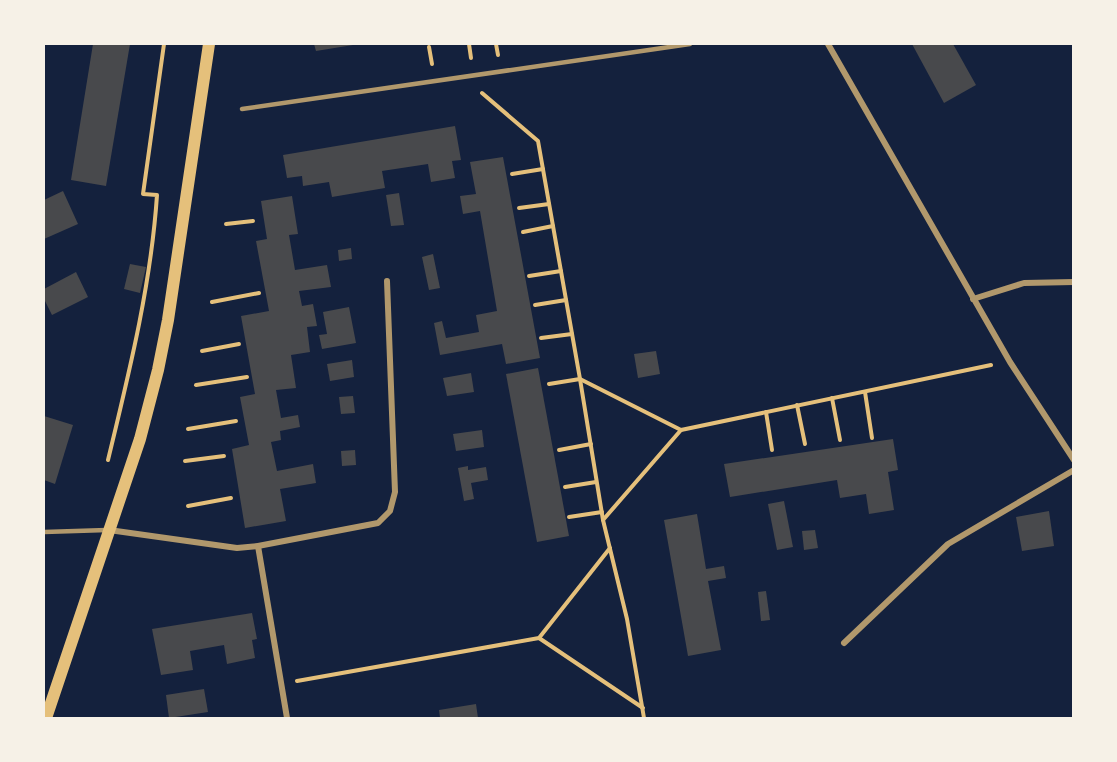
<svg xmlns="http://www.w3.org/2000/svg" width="1117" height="762" font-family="'Fira Sans',sans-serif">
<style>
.building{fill:#48494c}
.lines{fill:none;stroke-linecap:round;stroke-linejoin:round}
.path{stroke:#e5c07b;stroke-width:4}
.service{stroke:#b1986c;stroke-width:4.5}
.minor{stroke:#b1986c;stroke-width:6}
.secondary{stroke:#e5c07b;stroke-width:12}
</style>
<rect width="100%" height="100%" fill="#14213d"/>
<g class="building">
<path d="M93,44H130L106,186L71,180Z"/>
<path d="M314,44H353V45L316,51Z"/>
<path d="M912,44H953L976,85L944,103Z"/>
<path d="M455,126L461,160L452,161L455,178L431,182L428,164L382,171L385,188L332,197L329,182L303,186L302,176L287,178L283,155Z"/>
<path d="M503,157L540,358L506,364L502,344L440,355L434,323L442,321L446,338L479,332L476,315L497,311L480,211L463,214L460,196L476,194L470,162Z"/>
<path d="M63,191L78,224L44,239V200Z"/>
<path d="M399,193L404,225L391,226L386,195Z"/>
<path d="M292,196L298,234L289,235L295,270L327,265L331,287L299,291L302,306L313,304L317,326L307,327L310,352L291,355L296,388L276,390L281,418L298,415L300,427L280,431L281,440L271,442L277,471L313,464L316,483L280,489L286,521L245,528L232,449L249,445L240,397L255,394L241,316L269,311L256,241L267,239L261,201Z"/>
<path d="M351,248L352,259L339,261L338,250Z"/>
<path d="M433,254L440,288L429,290L422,257Z"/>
<path d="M130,264L146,267L140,293L124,289Z"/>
<path d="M76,272L88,297L52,315L44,299V289Z"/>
<path d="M349,307L356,343L322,349L319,335L327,334L323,312Z"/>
<path d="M656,351L660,374L638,378L634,354Z"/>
<path d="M352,360L354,377L330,381L327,364Z"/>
<path d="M538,368L569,536L537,542L506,374Z"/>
<path d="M471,373L474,392L447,396L443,378Z"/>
<path d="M353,396L355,413L341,414L339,397Z"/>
<path d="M44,416L73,425L55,484L44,480Z"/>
<path d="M482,430L484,447L456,451L453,434Z"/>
<path d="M893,439L898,470L888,472L894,510L869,514L866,494L840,498L837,480L730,497L724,464Z"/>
<path d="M355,450L356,465L342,466L341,451Z"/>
<path d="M468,466V470L486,467L488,480L471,483L474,499L464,501L458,468Z"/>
<path d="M784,501L793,547L777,550L768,504Z"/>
<path d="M1049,511L1054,546L1022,551L1016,517Z"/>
<path d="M697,514L706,569L724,566L726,578L708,581L721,650L688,656L664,520Z"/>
<path d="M815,530L818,548L804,550L802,531Z"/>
<path d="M766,591L770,620L761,621L758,592Z"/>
<path d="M252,613L257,639L252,640L255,658L227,664L224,645L190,651L193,670L161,675L152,629Z"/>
<path d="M204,689L208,712L169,718L166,695Z"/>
<path d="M476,704L478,718H440L439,710Z"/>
</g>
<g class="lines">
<g class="path">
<path d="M469,44L471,58"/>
<path d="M496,44L498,55"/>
<path d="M429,47L432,64"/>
<path d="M482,93L538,141L580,379L603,520L627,619L644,718"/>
<path d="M512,174L543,169"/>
<path d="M519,208L549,204"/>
<path d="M226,224L253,221"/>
<path d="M523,232L553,226"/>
<path d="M529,276L561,271"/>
<path d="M212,302L259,293"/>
<path d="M535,305L566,300"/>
<path d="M541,338L572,334"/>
<path d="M202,351L239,344"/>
<path d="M549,384L580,379L681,430L991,365"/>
<path d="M196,385L247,377"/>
<path d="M865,392L872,438"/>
<path d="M832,398L840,440"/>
<path d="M797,405L805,444"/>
<path d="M766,412L772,450"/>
<path d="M188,429L236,421"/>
<path d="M559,450L591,444"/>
<path d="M108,460C129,373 151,285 157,195L143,194L164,44"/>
<path d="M185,461L224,456"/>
<path d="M565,487L596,482"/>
<path d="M188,506L231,498"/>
<path d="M569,517L602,512"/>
<path d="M603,520L681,430"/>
<path d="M539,638L643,708"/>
<path d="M297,681L539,638L610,548"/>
</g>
<g class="service">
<path d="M242,109L690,44"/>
<path d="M44,532L107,530"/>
</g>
<g class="minor">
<path d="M828,44L1010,362L1074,460"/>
<path d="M973,299L1024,283L1074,282"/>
<path d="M109,530L237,548L258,546L378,523L390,511L395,492L387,281"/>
<path d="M258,546L287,718"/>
<path d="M844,643L948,544L1074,470"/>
</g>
<path class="secondary" d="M46,718L140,439L158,370L168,320L209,44"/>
</g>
<rect width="1117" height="762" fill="none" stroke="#f6f1e7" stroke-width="90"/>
</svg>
